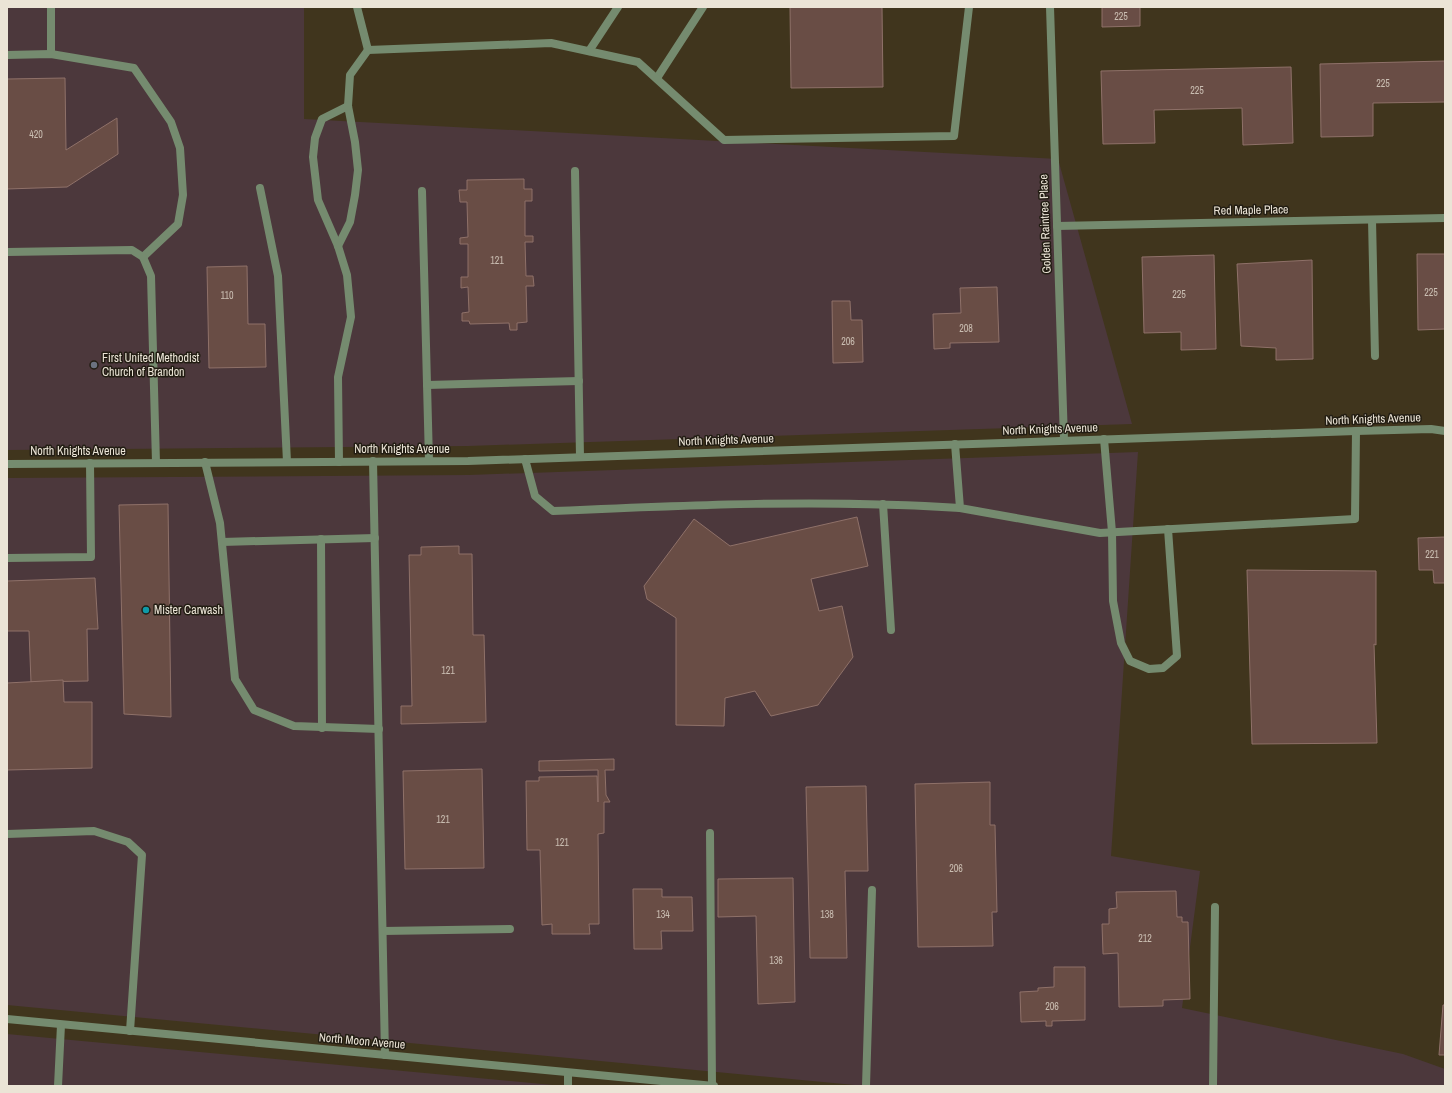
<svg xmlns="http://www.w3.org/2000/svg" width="1452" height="1093" font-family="'Archivo Narrow',sans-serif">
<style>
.commercial{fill:#4c383c}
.building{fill:#694d45;stroke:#8f7169}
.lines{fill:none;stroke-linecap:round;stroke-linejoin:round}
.lane{stroke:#758b6f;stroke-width:8}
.street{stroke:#758b6f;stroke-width:8}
.worship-dot{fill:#6b7280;stroke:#221d13;stroke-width:1.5}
.culture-dot{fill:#0f9aa8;stroke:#221d13;stroke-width:1.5}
.labels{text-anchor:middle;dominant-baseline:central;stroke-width:3;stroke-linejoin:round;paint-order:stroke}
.number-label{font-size:10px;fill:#cabeb2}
.street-label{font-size:12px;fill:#ebe4d6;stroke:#221d13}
.poi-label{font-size:12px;fill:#ebe4d6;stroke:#221d13;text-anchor:start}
</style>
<rect width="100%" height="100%" fill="#40351d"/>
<g class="commercial">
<path d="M7,7H304V119L1058,159L1132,424L468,446L7,450Z"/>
<path d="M1138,452L1111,856L1200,871L1182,1008L1403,1054L1445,1069V1086H865L7,1005V478L469,475Z"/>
<path d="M7,1034L563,1086H7Z"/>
</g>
<g class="building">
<path d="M790,7H882L883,87L791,88Z"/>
<path d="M1102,7H1140V26L1102,27Z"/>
<path d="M1445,61V102L1373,103V136L1321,137L1320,64Z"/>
<path d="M1291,67L1293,143L1243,145L1242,108L1154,110L1155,143L1103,144L1101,71Z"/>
<path d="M65,78L66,150L117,118L118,154L67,187L7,189V79Z"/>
<path d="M524,179V189H532V201H525V236H533V242H525L526,276H533L534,286H526L527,322L517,323V330H510L509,323L470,324L469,321H462V313L469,312L468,287L461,288V277H468V244H460V238L468,237L467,202H460L459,190H467V180Z"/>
<path d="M1417,254H1445V329L1418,330Z"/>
<path d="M1214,255L1216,349L1181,350V332L1144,333L1142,257Z"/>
<path d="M1312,260L1313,359L1276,360V348L1241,346L1237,264Z"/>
<path d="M247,266L248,324H265L266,367L209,368L207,267Z"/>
<path d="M997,287L999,342L950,343V348L934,349L933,314L961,313L960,288Z"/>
<path d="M832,301H850L851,320H862L863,362L833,363Z"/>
<path d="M168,504L171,717L124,714L119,505Z"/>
<path d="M857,517L868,566L811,579L819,611L842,606L853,657L818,705L771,716L755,691L725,698L724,726L676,725V618L647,599L644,586L694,519L730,546Z"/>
<path d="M1445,537V583H1434L1433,570H1419L1418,538Z"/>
<path d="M459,546V554H472L473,635H484L486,722L401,724V706H412L409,555H421V547Z"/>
<path d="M1247,570L1376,571V645L1374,644L1377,743L1252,744Z"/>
<path d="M95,578L98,629H87L88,681L31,682L29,631H7V581Z"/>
<path d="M63,680L64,702H92V768L7,770V683Z"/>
<path d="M614,759V770H605L606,795L610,802H604V833L598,834L599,924H589L590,934H552V924L542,925L540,850H527L526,781H539V777L597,776L598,802V770L539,771V761Z"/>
<path d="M482,769L484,868L405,869L403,771Z"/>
<path d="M990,782V825H995L997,912H992L993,946L918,947L915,784Z"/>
<path d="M866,786L868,871H845L847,958H810L806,787Z"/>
<path d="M793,878L795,1002L758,1004L756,916L718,917V879Z"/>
<path d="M633,889H662V897H692L693,931H661L662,949H634Z"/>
<path d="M1176,891L1177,917H1182V922H1188L1190,999L1163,1000V1006L1119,1007L1118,953L1103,954L1102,924H1109V909L1117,908L1116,892Z"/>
<path d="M1054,967H1085V1020L1052,1021V1026H1046V1021L1021,1022L1020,992L1038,991V988L1054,987Z"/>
<path d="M1443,1005H1445V1055H1439Z"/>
</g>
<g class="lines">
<g class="lane">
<path d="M51,7V54"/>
<path d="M357,7L368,50"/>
<path d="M589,51L618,7"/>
<path d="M7,55L51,54L134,68L171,122L180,148L183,195L178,224L143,257"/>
<path d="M657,78L703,7"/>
<path d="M575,171L580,457"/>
<path d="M260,188L278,276L287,462"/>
<path d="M422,191L429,461"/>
<path d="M1372,220L1375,356"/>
<path d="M338,246L350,222L355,195L358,170L355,142L348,106L350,75L368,50L551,43L638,62L724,140L954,136L969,7"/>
<path d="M7,252L132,250L143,257L151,276L156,463"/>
<path d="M427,385L579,381"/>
<path d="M1104,439L1112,532L1113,601L1121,643L1130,661L1149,669L1163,668L1177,656L1168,529"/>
<path d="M955,444L960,508L1100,533L1355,519L1356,431"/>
<path d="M525,459L535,496L553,511C688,505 825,499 960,508"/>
<path d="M373,461L385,1055"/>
<path d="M205,462L220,523L235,679L254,710L294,726L379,729"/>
<path d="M339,462L338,377L351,317L347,275L338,246L318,200L313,157L315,138L322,119L348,106"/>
<path d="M883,504L891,630"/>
<path d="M321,539L322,728"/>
<path d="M222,542L375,538"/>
<path d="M7,558L91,557L90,463"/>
<path d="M710,833L712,1086"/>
<path d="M7,834L94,831L128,842L142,855L130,1031"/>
<path d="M383,931L510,929"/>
<path d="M58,1086L61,1025"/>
<path d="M568,1086V1073"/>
<path d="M866,1086L872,890"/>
<path d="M1213,1086L1215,907"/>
</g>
<g class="street">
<path d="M1050,7L1064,440"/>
<path d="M1057,226L1445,218"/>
<path d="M7,464L468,461L1356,431L1431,429L1445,431"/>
<path d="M7,1019L714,1086"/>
</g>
</g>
<circle class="worship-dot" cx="94" cy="365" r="4"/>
<circle class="culture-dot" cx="146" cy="610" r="4"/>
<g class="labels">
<g class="number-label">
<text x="1121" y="16">225</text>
<text x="1383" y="83">225</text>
<text x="1197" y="90">225</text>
<text x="36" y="134">420</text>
<text x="497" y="260">121</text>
<text x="1431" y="292">225</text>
<text x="1179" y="294">225</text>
<text x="227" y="295">110</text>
<text x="966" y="328">208</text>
<text x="848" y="341">206</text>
<text x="1432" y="554">221</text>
<text x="448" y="670">121</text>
<text x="443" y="819">121</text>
<text x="562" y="842">121</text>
<text x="956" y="868">206</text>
<text x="663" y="914">134</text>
<text x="827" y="914">138</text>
<text x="1145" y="938">212</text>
<text x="776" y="960">136</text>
<text x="1052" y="1006">206</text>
</g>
<g class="street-label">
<text transform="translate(1251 210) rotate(-1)">Red Maple Place</text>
<text transform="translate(1045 224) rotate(-92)">Golden Raintree Place</text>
<text transform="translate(1373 419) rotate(-2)">North Knights Avenue</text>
<text transform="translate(1050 429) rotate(-2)">North Knights Avenue</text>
<text transform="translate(726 440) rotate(-2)">North Knights Avenue</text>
<text x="402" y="449">North Knights Avenue</text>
<text x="78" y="451">North Knights Avenue</text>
<text transform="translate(362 1041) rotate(5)">North Moon Avenue</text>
</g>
<g class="poi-label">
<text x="102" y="358">First United Methodist<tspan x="102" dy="14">Church of Brandon</tspan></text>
<text x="154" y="610">Mister Carwash</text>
</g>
</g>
<rect width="1452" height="1093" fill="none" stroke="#ebe4d6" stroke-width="16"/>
</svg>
